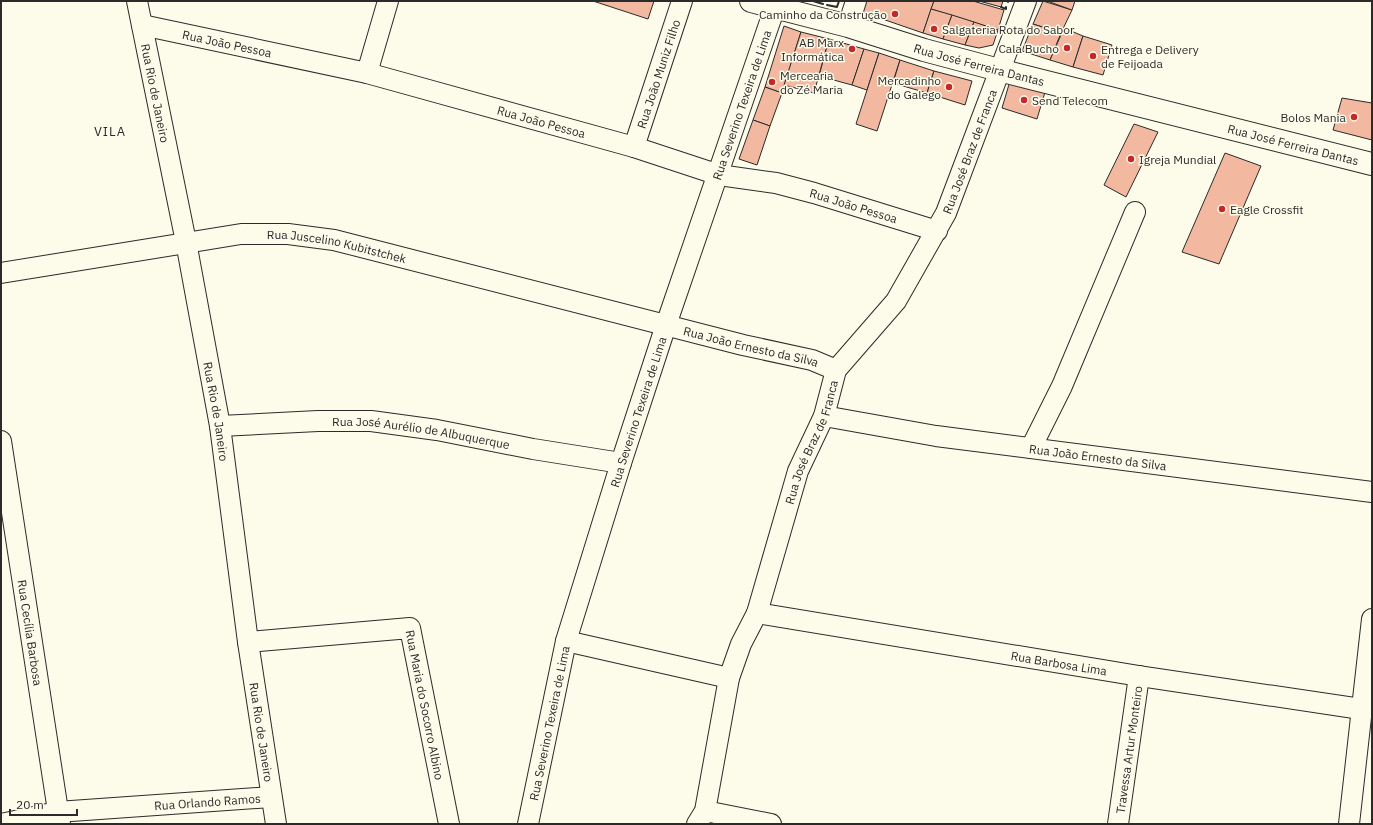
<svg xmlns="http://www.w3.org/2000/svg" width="1373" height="825" font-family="'IBM Plex Sans',sans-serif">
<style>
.building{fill:#f2b8a0;stroke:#2b2b2b}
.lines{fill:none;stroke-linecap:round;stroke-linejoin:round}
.minor-casing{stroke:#2b2b2b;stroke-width:22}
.tertiary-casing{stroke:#2b2b2b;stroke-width:24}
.minor{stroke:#fdfbea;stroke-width:20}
.tertiary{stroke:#fdfbea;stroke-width:22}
.wall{stroke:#2b2b2b;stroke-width:2}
.poi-dot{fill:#c62828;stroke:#fdfbea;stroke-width:1.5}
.labels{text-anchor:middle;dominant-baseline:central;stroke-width:3;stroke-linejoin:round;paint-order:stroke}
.poi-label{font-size:12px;fill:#2b2b2b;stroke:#fdfbea;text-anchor:start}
.street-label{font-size:12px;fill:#2b2b2b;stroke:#fdfbea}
.neighbourhood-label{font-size:13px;letter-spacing:1px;fill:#2b2b2b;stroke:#fdfbea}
</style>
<rect width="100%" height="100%" fill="#fdfbea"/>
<g class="building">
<path d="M593,1H654L648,19Z"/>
<path d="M866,1H934L923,33L862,12Z"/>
<path d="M934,1H973L1004,10L998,30L931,9Z"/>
<path d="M979,1H1003L1001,7Z"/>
<path d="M1043,1L1072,10L1061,33L1033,24Z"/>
<path d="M1047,1H1075L1072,10Z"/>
<path d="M931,9L952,15L943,39L923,33Z"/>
<path d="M952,15L974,22L965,45L943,39Z"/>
<path d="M974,22L998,30L993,45L979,48L965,45Z"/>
<path d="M1033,24L1061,33L1050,60L1022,51Z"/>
<path d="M784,26L801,32L782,93L765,87Z"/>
<path d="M1064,28L1083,36L1073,67L1050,60Z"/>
<path d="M801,32L829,39L814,93L784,85Z"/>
<path d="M1083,36L1112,45L1103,75L1073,67Z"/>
<path d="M829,39L864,49L852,85L819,76Z"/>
<path d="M864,49L879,53L867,90L852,85Z"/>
<path d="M879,53L900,60L877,131L856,124Z"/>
<path d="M900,60L934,71L927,93L893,83Z"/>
<path d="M934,71L972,81L965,105L927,93Z"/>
<path d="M1010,81L1045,92L1037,119L1002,108Z"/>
<path d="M765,87L782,93L770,126L753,120Z"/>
<path d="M1342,98L1372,103V140L1333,130Z"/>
<path d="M753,120L770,126L757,165L739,159Z"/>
<path d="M1134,124L1158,132L1126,197L1104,185Z"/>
<path d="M1225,153L1261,166L1219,264L1182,252Z"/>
</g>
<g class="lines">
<defs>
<g id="minor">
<path id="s1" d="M137,1L186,242L220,426L248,642L276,824"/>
<path id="s2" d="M142,25L367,73L634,147L719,175L776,183L814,193L937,231"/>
<path d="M848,26L856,1"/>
<path d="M367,73L388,1"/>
<path id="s3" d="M634,147L682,1"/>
<path id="s4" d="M1,273L241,234H288L334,240L743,345L812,360L836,370"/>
<path id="s5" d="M824,416L936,436L1372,492"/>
<path id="s6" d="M220,426L318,421H371L437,430L533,449L621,463"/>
<path id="s7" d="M1,441L60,824"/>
<path d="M1031,448L1062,386L1135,212"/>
<path id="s8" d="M757,613L1139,676L1361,709"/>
<path d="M566,641L729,678"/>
<path id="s9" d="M248,642L410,628L449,824"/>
<path d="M705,811L771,824"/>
<path id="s10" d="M1,824L57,812L271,797"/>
<path id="s11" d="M528,824L566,641L621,463L666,325L775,7"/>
<path id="s12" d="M697,824L705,811L729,678L741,644L757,613L798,471L824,416L836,370L896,301L946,213L1026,1"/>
<path id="s13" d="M1118,824L1139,676"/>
<path d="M1349,824L1372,619"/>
</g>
<g id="tertiary">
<path id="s14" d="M751,1L848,26L924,50L999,70L1372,164"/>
</g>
</defs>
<use href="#minor" class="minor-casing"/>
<use href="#tertiary" class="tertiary-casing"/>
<use href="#minor" class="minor"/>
<use href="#tertiary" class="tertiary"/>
<g class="wall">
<path d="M813,1L823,4"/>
<path d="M1008,2V1"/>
<path d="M827,5L837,7L839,1"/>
<path d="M1001,7L1006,9V7"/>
</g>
</g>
<g class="poi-dot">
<circle cx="895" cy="14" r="4"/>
<circle cx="934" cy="29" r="4"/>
<circle cx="1067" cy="48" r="4"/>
<circle cx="852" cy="49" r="4"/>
<circle cx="1093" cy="56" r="4"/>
<circle cx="772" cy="82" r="4"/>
<circle cx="949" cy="87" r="4"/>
<circle cx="1024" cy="100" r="4"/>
<circle cx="1354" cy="117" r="4"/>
<circle cx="1131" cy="159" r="4"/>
<circle cx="1222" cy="209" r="4"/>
</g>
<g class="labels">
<g class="poi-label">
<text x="887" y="14" text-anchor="end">Caminho da Construção</text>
<text x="942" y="29">Salgateria Rota do Sabor</text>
<text x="844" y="42" text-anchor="end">AB Marx<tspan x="844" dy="14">Informática</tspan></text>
<text x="1059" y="48" text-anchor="end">Cala Bucho</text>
<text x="1101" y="49">Entrega e Delivery<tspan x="1101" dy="14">de Feijoada</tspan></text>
<text x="780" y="75">Mercearia<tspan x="780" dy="14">do Zé Maria</tspan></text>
<text x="941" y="80" text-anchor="end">Mercadinho<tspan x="941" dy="14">do Galego</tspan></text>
<text x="1032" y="100">Send Telecom</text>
<text x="1346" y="117" text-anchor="end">Bolos Mania</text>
<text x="1139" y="159">Igreja Mundial</text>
<text x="1230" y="209">Eagle Crossfit</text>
</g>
<g class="street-label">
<text stroke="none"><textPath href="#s2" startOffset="87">Rua João Pessoa</textPath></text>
<text stroke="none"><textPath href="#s14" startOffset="237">Rua José Ferreira Dantas</textPath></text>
<text stroke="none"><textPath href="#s3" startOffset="77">Rua João Muniz Filho</textPath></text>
<text stroke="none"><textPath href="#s1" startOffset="94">Rua Rio de Janeiro</textPath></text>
<text stroke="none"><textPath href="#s11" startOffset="751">Rua Severino Texeira de Lima</textPath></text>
<text stroke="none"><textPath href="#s2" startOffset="411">Rua João Pessoa</textPath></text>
<text stroke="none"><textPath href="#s14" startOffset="561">Rua José Ferreira Dantas</textPath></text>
<text stroke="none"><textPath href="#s12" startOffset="736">Rua José Braz de Franca</textPath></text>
<text stroke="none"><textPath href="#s2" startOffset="735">Rua João Pessoa</textPath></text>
<text stroke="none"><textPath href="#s4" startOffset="340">Rua Juscelino Kubitstchek</textPath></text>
<text stroke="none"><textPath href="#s4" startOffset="767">Rua João Ernesto da Silva</textPath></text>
<text stroke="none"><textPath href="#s1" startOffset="418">Rua Rio de Janeiro</textPath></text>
<text stroke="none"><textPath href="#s11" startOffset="427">Rua Severino Texeira de Lima</textPath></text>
<text stroke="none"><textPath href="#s6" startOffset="202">Rua José Aurélio de Albuquerque</textPath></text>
<text stroke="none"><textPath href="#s12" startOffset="401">Rua José Braz de Franca</textPath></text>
<text stroke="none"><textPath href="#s5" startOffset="277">Rua João Ernesto da Silva</textPath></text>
<text stroke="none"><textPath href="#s7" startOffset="194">Rua Cecília Barbosa</textPath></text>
<text stroke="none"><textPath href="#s8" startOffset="306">Rua Barbosa Lima</textPath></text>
<text stroke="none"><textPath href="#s9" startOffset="241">Rua Maria do Socorro Albino</textPath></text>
<text stroke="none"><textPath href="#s11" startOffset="103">Rua Severino Texeira de Lima</textPath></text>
<text stroke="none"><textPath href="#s1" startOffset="742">Rua Rio de Janeiro</textPath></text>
<text stroke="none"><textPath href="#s13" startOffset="75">Travessa Artur Monteiro</textPath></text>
<text stroke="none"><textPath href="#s10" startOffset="208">Rua Orlando Ramos</textPath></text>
</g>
<g class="neighbourhood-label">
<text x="110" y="131">VILA</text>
</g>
</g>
<rect width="1373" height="825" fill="none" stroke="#2b2b2b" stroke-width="4"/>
<path d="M10 809v6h67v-6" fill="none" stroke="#2b2b2b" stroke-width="2"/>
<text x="16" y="809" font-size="12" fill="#2b2b2b" stroke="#fdfbea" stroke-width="3" paint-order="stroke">20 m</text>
</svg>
